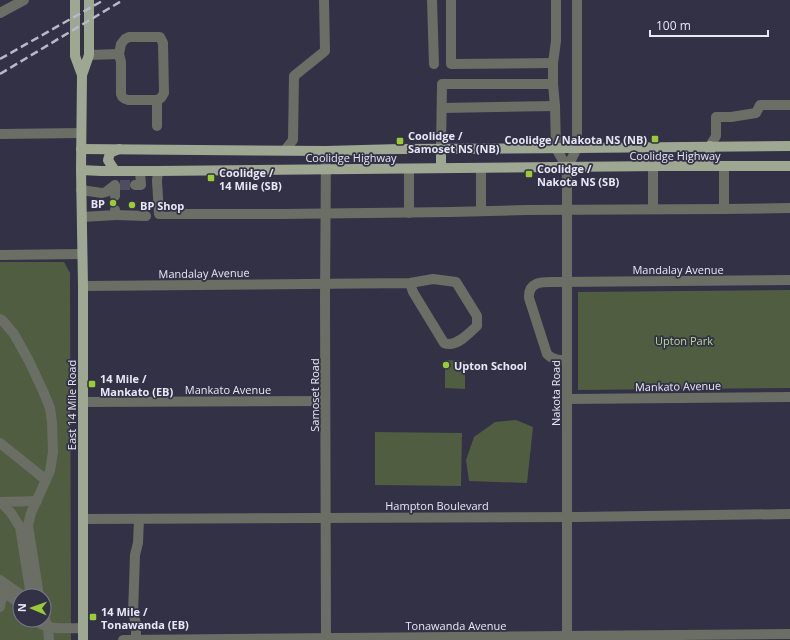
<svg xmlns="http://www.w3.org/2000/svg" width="790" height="640" font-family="'Open Sans',sans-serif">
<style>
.green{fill:#515d40;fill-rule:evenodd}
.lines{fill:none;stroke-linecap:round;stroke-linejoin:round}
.minor-tunnel{stroke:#4d4c60;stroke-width:10;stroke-dasharray:10 5;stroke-linecap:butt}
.minor{stroke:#6a6e64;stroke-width:10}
.major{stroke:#9ea792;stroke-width:10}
.rail{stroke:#b8b8c8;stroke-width:2.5;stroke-dasharray:8 4;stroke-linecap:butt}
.poi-dot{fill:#9acb35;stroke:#323146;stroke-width:1.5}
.labels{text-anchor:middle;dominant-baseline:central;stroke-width:3.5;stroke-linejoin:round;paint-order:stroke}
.poi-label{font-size:11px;font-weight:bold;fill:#e7e7f5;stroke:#323146;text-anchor:start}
.street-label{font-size:11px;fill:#e7e7f5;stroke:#323146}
.park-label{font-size:11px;fill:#bddb91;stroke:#323146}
</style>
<rect width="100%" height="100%" fill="#323146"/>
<g class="green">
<path d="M0,262H64L70,273L71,640H0ZM20,596H44V620H20Z"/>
<path d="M790,290V388L578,390V292Z"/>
<path d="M445,360L465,361V389L445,388Z"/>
<path d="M516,420L533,427L527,483L469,481L466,460L474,437L495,422Z"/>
<path d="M375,432L462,433L461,486L375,485Z"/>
</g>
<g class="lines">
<path class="minor-tunnel" d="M120,185H135"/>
<g class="minor">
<path d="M432,0L434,64"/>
<path d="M451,0V64L553,63"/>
<path d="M0,13L24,0"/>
<path d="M129,37H160L163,43L164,93L161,98L157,100H128C124,99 122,98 121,94V62L119,54L121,44L125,39Z"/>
<path d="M89,55L119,54"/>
<path d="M553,84L555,106L556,148L567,168V640"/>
<path d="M157,100V126"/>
<path d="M442,108L555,106"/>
<path d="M0,134L81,133"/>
<path d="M710,146L716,136V117H731L756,113L760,105H790"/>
<path d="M441,149L442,84H553V63L556,41V0"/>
<path d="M285,150L293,140L294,76L325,51L324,0"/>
<path d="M326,151L325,298L326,640"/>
<path d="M724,166V209L790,208"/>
<path d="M653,167V209"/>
<path d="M567,168L577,148V0"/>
<path d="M158,171L157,181L159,214H282L451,212L526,210L724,209"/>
<path d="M135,185H141L140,171"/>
<path d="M81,190L102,193L106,192L115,185V196"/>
<path d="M481,211V168"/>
<path d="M409,213V169"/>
<path d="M116,215L146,216"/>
<path d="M82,217L116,215L115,210"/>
<path d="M0,255L82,254"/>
<path d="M83,286L410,283L433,279L456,282L477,316V326C470,332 461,343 450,344C448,344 446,344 444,343L413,292L410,283"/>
<path d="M0,319L3,321L14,334L29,361L43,391L50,408L52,423L53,452L50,471L31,513L28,525L39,596"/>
<path d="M567,360C559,360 553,360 547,354L529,298C528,280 544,282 557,282L790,280"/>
<path d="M567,399L790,397"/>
<path d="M83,402L325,401"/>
<path d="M0,443L46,480"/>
<path d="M0,502L37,501"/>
<path d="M1,502L11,513L20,527L31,596"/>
<path d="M83,519L577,517L790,514"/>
<path d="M0,580L23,596"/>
<path d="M0,589L20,604"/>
<path d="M0,607L1,601L7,588"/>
<path d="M44,616L48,628L49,640"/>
<path d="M36,620C45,631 70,628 83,628"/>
<path d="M123,640L790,634"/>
<path d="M136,640V623L133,614L135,555L138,543L139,519"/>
</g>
<g class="major">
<path d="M75,0V56L82,75"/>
<path d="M81,149L326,151L399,149L577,148L790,146"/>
<path d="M710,166V146"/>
<path d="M441,168V149"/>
<path d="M81,170L101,171H158L662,166H790"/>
<path d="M115,171L108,160L110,153L119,149"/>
<path d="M83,640V286L81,170L82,75L89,55V0"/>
</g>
<g class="rail">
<path d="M0,59L104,0"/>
<path d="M0,74L123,0"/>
</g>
</g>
<g class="poi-dot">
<rect x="651" y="135" width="8" height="8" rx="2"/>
<rect x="396" y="137" width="8" height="8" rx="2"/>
<rect x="525" y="170" width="8" height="8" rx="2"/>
<rect x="207" y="174" width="8" height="8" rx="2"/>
<circle cx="113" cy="203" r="4"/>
<circle cx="132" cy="205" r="4"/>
<circle cx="446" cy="365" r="4"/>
<rect x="88" y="380" width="8" height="8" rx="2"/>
<rect x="89" y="613" width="8" height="8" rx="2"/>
</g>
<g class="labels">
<g class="poi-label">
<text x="408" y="135">Coolidge /<tspan x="408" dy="13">Samoset NS (NB)</tspan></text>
<text x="647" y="139" text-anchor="end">Coolidge / Nakota NS (NB)</text>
<text x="537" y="168">Coolidge /<tspan x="537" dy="13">Nakota NS (SB)</tspan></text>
<text x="219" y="172">Coolidge /<tspan x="219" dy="13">14 Mile (SB)</tspan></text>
<text x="105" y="203" text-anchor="end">BP</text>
<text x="140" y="205">BP Shop</text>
<text x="454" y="365">Upton School</text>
<text x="100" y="378">14 Mile /<tspan x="100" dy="13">Mankato (EB)</tspan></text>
<text x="101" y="611">14 Mile /<tspan x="101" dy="13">Tonawanda (EB)</tspan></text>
</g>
<g class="street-label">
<text x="675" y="155">Coolidge Highway</text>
<text x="351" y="157">Coolidge Highway</text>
<text x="678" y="269">Mandalay Avenue</text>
<text transform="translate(204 273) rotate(-1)">Mandalay Avenue</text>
<text transform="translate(678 386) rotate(-1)">Mankato Avenue</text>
<text x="228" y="389">Mankato Avenue</text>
<text transform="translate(555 393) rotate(-90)">Nakota Road</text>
<text transform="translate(314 395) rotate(-90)">Samoset Road</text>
<text transform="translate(71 405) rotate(-90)">East 14 Mile Road</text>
<text x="437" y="505">Hampton Boulevard</text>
<text x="456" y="625">Tonawanda Avenue</text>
</g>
<g class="park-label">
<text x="684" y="340">Upton Park</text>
</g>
</g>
<g transform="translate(32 608) rotate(272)"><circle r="19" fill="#323146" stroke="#7a7a8c"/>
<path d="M0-3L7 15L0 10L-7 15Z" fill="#9acb35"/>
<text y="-6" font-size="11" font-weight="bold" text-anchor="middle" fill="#e7e7f5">N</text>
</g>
<path d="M650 30v6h118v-6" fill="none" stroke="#e7e7f5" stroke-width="2"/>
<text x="656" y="30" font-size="12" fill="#e7e7f5" stroke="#323146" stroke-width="3" paint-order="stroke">100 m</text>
</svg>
